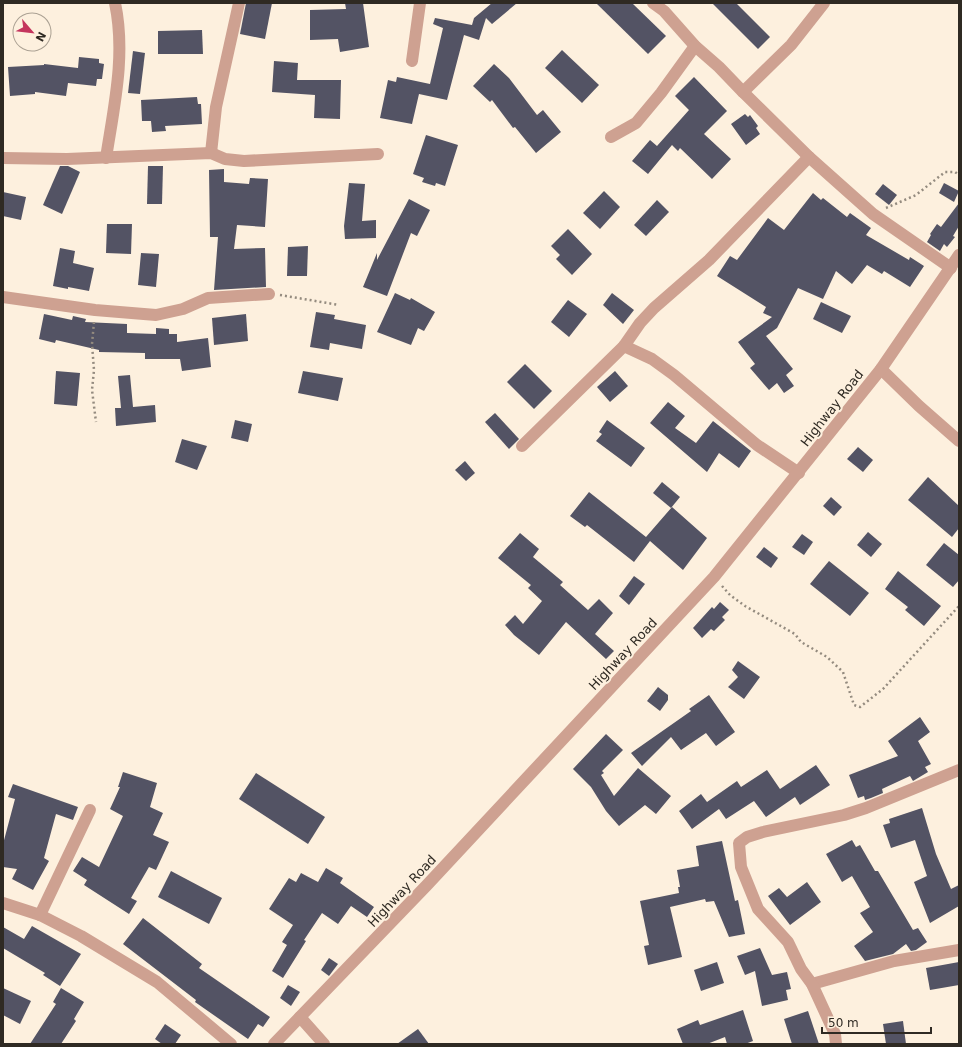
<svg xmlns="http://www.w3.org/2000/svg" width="962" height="1047" font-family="'DejaVu Sans',sans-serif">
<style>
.building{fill:#535364}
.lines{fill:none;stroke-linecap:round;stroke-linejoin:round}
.path{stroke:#948b7f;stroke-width:2.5;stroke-dasharray:2 3;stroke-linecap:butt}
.street{stroke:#cea191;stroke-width:12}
.labels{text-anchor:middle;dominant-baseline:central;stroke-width:4;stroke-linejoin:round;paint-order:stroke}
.street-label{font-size:13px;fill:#2f2a23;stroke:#fdf0de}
</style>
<rect width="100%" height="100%" fill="#fdf0de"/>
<g class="building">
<path d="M246,3H272L265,39L240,34Z"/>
<path d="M345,3H363L369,47L340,52L338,39L310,40V10L346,9Z"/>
<path d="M492,3H517L492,24L486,18L479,40L464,35L447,100L419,94L412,124L380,118L388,80L396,82L397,77L430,84L443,28L433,24L435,18L472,25L474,18Z"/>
<path d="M596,3H632L666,36L648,54Z"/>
<path d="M712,3H736L770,37L758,49Z"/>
<path d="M202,30L203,54H158V31Z"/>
<path d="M562,50L599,85L582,103L545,68Z"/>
<path d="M133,51L145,53L140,94L128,93Z"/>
<path d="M79,57L99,59V63L104,64L102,79H97L96,86L68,83L66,96L35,92V94L10,96L8,67L44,65V64L78,68Z"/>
<path d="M274,61L298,63L297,80H341L340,119L314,118L315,95L272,92Z"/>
<path d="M494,64L509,78L537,115L543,110L561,132L536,153L515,127L513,128L492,100L490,102L473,86Z"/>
<path d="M694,77L727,111L704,134L731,159L712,179L680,148L678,151L672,145L648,174L632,161L650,140L657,146L689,110L675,96Z"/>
<path d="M197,97L198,104H201L202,124L165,126L166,131L152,132L151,121H142L141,100Z"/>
<path d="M745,114L748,117L750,115L758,126L756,128L760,134L746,145L731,124Z"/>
<path d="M426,135L458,145L445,186L436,183L435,186L422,182L424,178L413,174Z"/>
<path d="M60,166H68L80,172L62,214L43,205Z"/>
<path d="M148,166H163L162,204H147Z"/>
<path d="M224,169V182L249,184L250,178L268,179L265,227L237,225L234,249L265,248L266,287L214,290L218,237H210L209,170Z"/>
<path d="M349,183L365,184L362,221L376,220V238L345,239L344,226Z"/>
<path d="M944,183L959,191L954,202L939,193Z"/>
<path d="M883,184L897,195L889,205L875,194Z"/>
<path d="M604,191L620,207L600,229L583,213Z"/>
<path d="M3,192L26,197L21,220L3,216Z"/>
<path d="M813,193L821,200L823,198L847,217L850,213L871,228L866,235L909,260L910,257L924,266L910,287L884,271L882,274L867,265L852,284L836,271L823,299L798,288L777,328L766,336L793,369L786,375L794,386L784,393L777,383L769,390L750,368L755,364L738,342L772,317L763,313L766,307L717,276L730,256L737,260L768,218L784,230Z"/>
<path d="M409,199L430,210L417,236L411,233L387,296L363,287L377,253V260Z"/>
<path d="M657,200L669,212L646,236L634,225Z"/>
<path d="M959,203V226L953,236L955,237L947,247L944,244L940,251L927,242L931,235L930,234L937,224L941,227Z"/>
<path d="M107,224H132L131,254L106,253Z"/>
<path d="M568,229L592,254L572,275L556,259L560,255L551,246Z"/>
<path d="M308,246L307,276H287L288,247Z"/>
<path d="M60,248L75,251L73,263L94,268L89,291L68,287V289L53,286Z"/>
<path d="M141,253L159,254L156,287L138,285Z"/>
<path d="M395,293L410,300L411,298L435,312L424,331L418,328L411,345L377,332Z"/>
<path d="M612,293L634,310L623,324L603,305Z"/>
<path d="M568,300L587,314L569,337L551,322Z"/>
<path d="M821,302L851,316L842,333L813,319Z"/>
<path d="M316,312L335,315L334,319L366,325L362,349L330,343L329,350L310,347Z"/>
<path d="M44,314L72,320L73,316L86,319L85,322L127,324V333L156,334V328L169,329V334H177V342L208,338L211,367L182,371L180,359H145V353L99,352V350L56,340L55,343L39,339Z"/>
<path d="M246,314L248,341L214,345L212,318Z"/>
<path d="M525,364L552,391L534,409L507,382Z"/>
<path d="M56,371L80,373L77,406L54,404Z"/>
<path d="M303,371L343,378L338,401L298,393Z"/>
<path d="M615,371L628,386L610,402L597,387Z"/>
<path d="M130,375L133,407L155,405L156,422L116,426L115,408H121L118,376Z"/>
<path d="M668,402L685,416L675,428L696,443L713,421L751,451L739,468L719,453L707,472L650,423Z"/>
<path d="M495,413L519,439L509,449L485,422Z"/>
<path d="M235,420L252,424L248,442L231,438Z"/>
<path d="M607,420L645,448L631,467L596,441L602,434L599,432Z"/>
<path d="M182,439L207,446L197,470L175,462Z"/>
<path d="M858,447L873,460L863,472L847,459Z"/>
<path d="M465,461L475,473L466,481L455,470Z"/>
<path d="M928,477L959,506V528L952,537L908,500Z"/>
<path d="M662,482L680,497L671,508L653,493Z"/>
<path d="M589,492L646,537L672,507L707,538L683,570L650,541L634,562L587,525L585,527L570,516Z"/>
<path d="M831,497L842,507L834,516L823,506Z"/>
<path d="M868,532L882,544L871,557L857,545Z"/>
<path d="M520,533L539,549L533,557L563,582L560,585L588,610L599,599L613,613L595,634L614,651L606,659L566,622L539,655L514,635L505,625L515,615L523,624L542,601L528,588L531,585L498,558Z"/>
<path d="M802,534L813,542L804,555L792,547Z"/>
<path d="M944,543L959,555V580L953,587L926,565Z"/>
<path d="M764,547L778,558L771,568L756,557Z"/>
<path d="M829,561L869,593L850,616L810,584Z"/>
<path d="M898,571L941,606L924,626L905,610L908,607L885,589Z"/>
<path d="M634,576L645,584L629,605L619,596Z"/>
<path d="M720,602L729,610L722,617L725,620L714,631L711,629L702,638L693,628L712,607L714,609Z"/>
<path d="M738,661L760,677L744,699L728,687L738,677L732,670Z"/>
<path d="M658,687L668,695V700L660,711L647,701Z"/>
<path d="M709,695L735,732L716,746L706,733L681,750L671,737L642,766L631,753L691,711L689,709Z"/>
<path d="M920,717L930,732L918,741L931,764L925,767L928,772L913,781L910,776L882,789L883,793L871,798L865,800L864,796L858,798L849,775L898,756L888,741Z"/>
<path d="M606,734L623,750L602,771L604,773L601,775L614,796L638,768L671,796L656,814L645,805L619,826L606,811L591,787L573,769Z"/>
<path d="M816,765L830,785L800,805L795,797L766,817L754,801L726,819L719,809L692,829L679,811L701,794L707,802L737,781L741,787L767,770L780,789Z"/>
<path d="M123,772L157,783L150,807L163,813L153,835L169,842L156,870L149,867L131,898L137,901L129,914L84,885L87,880L73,871L82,857L99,867L123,816L110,809L120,787H118Z"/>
<path d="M256,773L325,817L308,844L239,799Z"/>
<path d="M13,784L78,807L73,820L56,814L44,858L49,861L33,890L12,879L17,869L3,867V844L15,799L8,797Z"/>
<path d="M922,808L936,854L951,889L959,885V906L930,923L914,882L927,876L915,840L891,848L883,825L890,823L889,819Z"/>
<path d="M852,840L856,847L860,845L875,871H878L913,930L918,928L927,942L916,950L911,951L906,944L893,954L865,961L854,946L873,932L860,913L870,907L852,876L842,882L826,854Z"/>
<path d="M722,841L735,901L738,900L745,934L729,937L714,901L706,902L705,899L670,907L682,957L648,965L644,946L649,945L640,901L679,893L678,887H680L677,870L699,866L696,846Z"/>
<path d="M326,868L343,878L340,883L374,907L367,917L351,906L338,924L322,913L304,940L306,941L283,978L272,971L287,945L282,942L293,925L269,909L289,878L296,882L301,873L318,882Z"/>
<path d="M171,871L222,898L209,924L158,897Z"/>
<path d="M807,882L821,902L790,925L768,896L779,888L787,897Z"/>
<path d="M143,918L202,964L199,968L270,1017L263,1027L258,1024L248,1039L195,1002L196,1000L123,944Z"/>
<path d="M32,926L81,954L60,986L43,975L45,973L3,948V927L24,939Z"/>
<path d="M760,948L772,975L787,972L791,989L786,990L788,1000L762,1006L755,971L745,975L737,956Z"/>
<path d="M329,958L338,964L329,976L321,970Z"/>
<path d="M717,962L724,983L701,991L694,970Z"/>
<path d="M959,962V985L930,990L926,968Z"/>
<path d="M288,985L300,992L291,1006L280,998Z"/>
<path d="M3,988L31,1001L20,1024L3,1015Z"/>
<path d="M61,988L84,1002L74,1019L76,1021L61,1044H30L56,1004L53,1002Z"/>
<path d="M743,1010L753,1041L745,1044H727L725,1037L707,1044H683L677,1029L698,1020L700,1025Z"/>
<path d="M808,1011L819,1044H792L784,1019Z"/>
<path d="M903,1021L906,1044H886L883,1024Z"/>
<path d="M165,1024L181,1035L175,1044H162L155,1039Z"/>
<path d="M418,1029L429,1044H397Z"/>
</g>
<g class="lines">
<g class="path">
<path d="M886,208L916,195L945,172H955L959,175"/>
<path d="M280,295L339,305"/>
<path d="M94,322L92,344L94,370L92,390L96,422"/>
<path d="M722,586L730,595L745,606L795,634L801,642L827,657L843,672L854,705L860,707L883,689L959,606"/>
</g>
<g class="street">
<path d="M653,3L664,11L695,46L719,67L743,92L809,157L873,214L951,268"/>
<path d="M412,61L420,3"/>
<path d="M743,92L791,45L824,3"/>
<path d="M611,137L636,123L661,93L695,46"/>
<path d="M211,153L216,107L239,3"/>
<path d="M3,158L67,159L211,153L225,159L244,161L378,154"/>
<path d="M106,158C114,106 126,55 115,3"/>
<path d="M3,297L95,310L156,315L183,309L208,298L269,294"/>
<path d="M624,346L652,359L674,375L757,445L799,473"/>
<path d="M881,369L919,406L959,441"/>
<path d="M522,446L624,346L640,323L654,308L709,260L809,157"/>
<path d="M3,903L40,915L81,936L157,982L231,1044"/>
<path d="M40,915L90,810"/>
<path d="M812,984L894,961L959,950"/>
<path d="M300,1017L324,1044"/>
<path d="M274,1044L427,885L714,577L881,369L959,255"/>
<path d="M836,1044L835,1034L812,984L801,969L788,942L758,909L741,867L739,843L747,837L763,832L844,815L866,808L959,770"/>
</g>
</g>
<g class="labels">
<g class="street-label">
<text transform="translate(832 408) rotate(-52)">Highway Road</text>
<text transform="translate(623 654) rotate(-47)">Highway Road</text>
<text transform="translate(402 891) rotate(-47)">Highway Road</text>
</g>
</g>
<rect width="962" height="1047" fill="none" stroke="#2f2a23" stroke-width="8"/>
<g transform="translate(32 32) rotate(118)"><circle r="19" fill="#fdf0de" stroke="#aba193"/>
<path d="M0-3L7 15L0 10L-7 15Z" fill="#c4355d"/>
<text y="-6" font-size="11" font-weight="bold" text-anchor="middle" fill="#2f2a23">N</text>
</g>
<path d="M822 1027v6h109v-6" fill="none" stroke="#2f2a23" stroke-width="2"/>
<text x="828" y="1027" font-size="12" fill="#2f2a23" stroke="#fdf0de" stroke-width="3" paint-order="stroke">50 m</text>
</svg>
